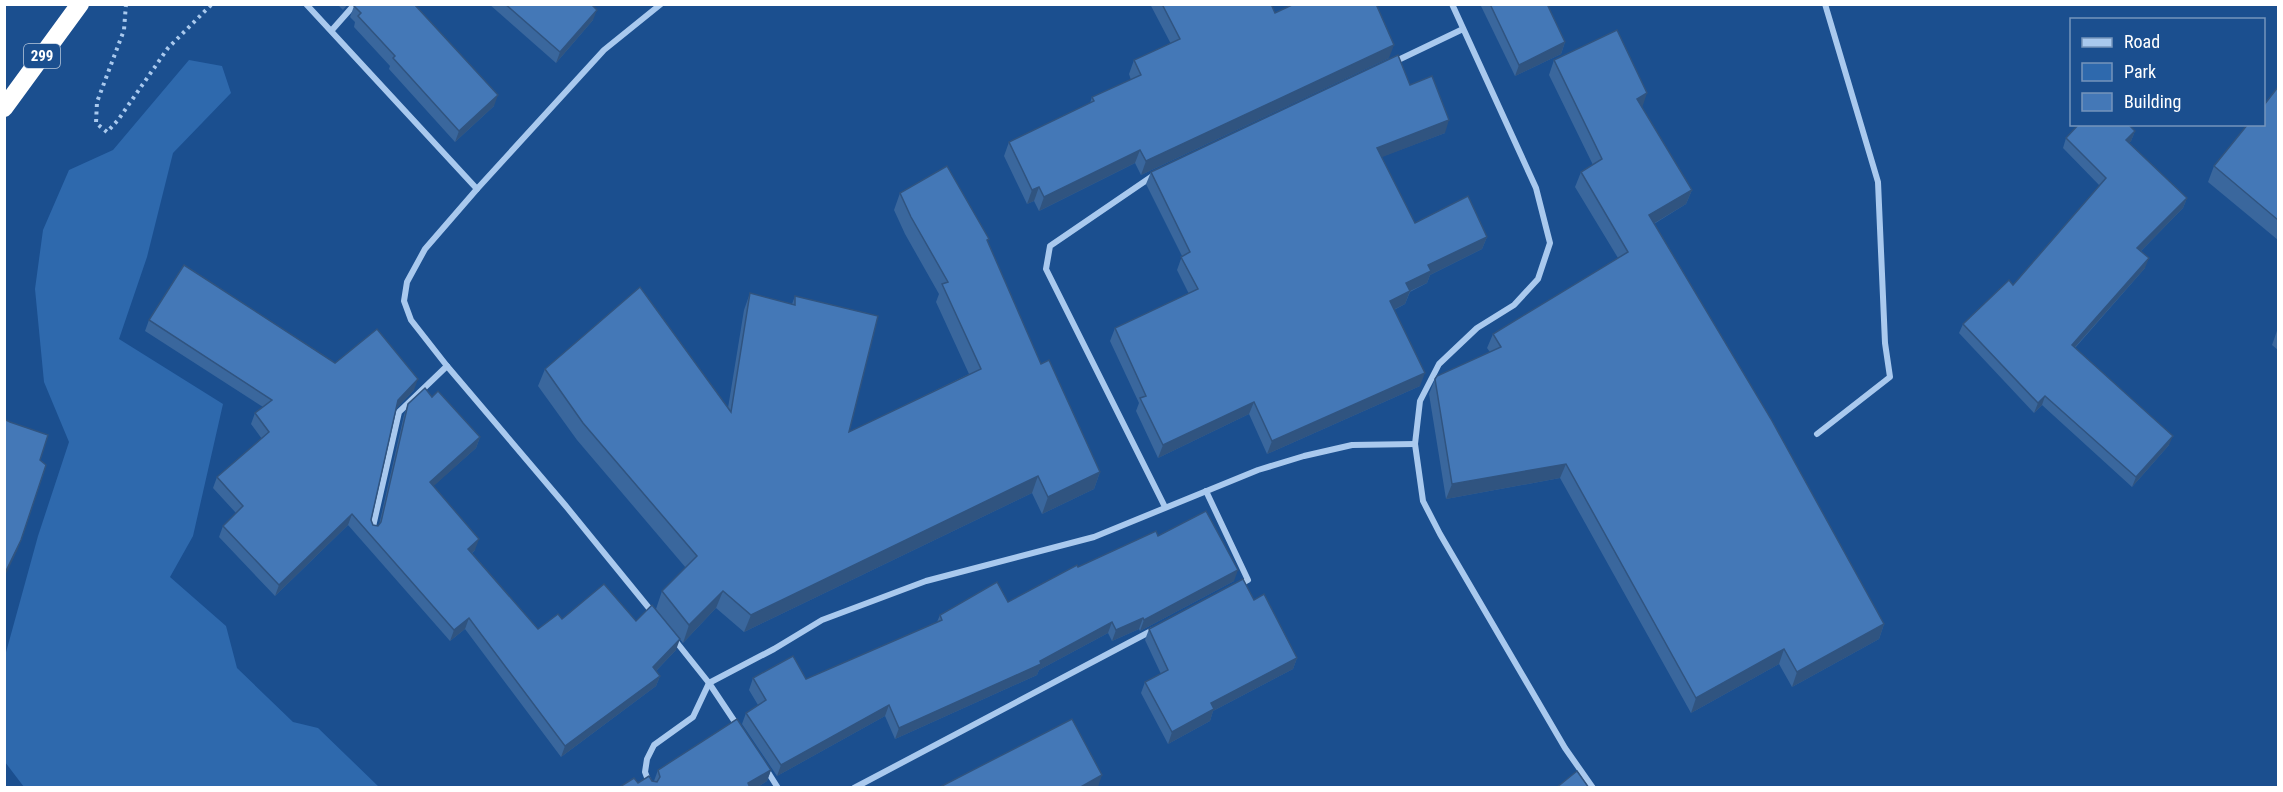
<svg xmlns="http://www.w3.org/2000/svg" width="2283" height="792" font-family="'Roboto Condensed',sans-serif">
<style>
.green{fill:#2e69ad}
.lines{fill:none;stroke-linecap:round;stroke-linejoin:round}
.path{stroke:#a9c9ee;stroke-width:4;stroke-dasharray:3 4.5;stroke-linecap:butt}
.street{stroke:#a9c9ee;stroke-width:6}
.highway{stroke:#fff;stroke-width:18}
.wall{fill:#3a679d}
.shaded-wall{fill:#305480}
.building{fill:#4478b7;stroke:#305480;stroke-width:1.5}
.labels{text-anchor:middle;dominant-baseline:central;stroke-width:6;stroke-linejoin:round;paint-order:stroke}
.shield{fill:#1b4f8f;stroke:#bbcadd;stroke-width:1.5}
.shield-label{font-size:15px;font-weight:bold;fill:#fff}
</style>
<rect width="100%" height="100%" fill="#1b4f8f"/>
<path class="green" d="M189,60L222,66L231,93L173,153L147,257L119,339L223,404L193,536L170,577L226,626L237,668L293,722L318,728L379,787H24L5,762V656L38,536L69,442L44,382L35,289L43,230L69,170L113,150Z"/>
<g class="lines">
<path class="path" d="M126,4L124,30L97,102L96,123L107,132L118,120L168,48L212,4"/>
<g class="street">
<path d="M306,4L477,189"/>
<path d="M1452,4L1536,188L1550,243L1538,279L1514,305L1477,328L1439,364L1420,401L1415,444L1423,501L1440,534L1565,748L1593,788"/>
<path d="M332,30L355,4"/>
<path d="M1394,62L1463,29"/>
<path d="M1154,175L1050,246L1046,269L1165,507"/>
<path d="M1817,434L1890,377L1885,343L1878,182L1825,4"/>
<path d="M1206,491L1248,580L1239,585"/>
<path d="M372,531L399,412L447,366"/>
<path d="M653,613L565,505L447,366L411,320L404,301L407,282L425,249L477,189L604,50L661,4"/>
<path d="M674,639L709,683L737,725"/>
<path d="M766,769L778,788"/>
<path d="M651,788L645,772L647,759L654,745L693,717L709,683L774,649L822,620L926,581L1094,537L1258,470L1304,456L1352,445L1415,444"/>
<path d="M854,788L1153,630"/>
</g>
<path class="highway" d="M4,108L80,4"/>
</g>
<g class="wall">
<path d="M337,4H348L343,10Z"/>
<path d="M489,4H591L593,20L556,63Z"/>
<path d="M1150,4H1271L1275,13L1389,58L1141,175L1135,163L1039,211L1034,201L1027,204L1004,156L1009,142L1090,103L1092,97L1131,80L1129,74L1134,60L1171,44Z"/>
<path d="M1480,4H1547L1565,42L1561,54L1515,76Z"/>
<path d="M354,6L494,106L455,142L389,69L390,66L354,27L355,22L350,17Z"/>
<path d="M1554,60L1642,108L1692,190L1686,204L1654,224L1884,624L1879,639L1792,687L1779,664L1691,713L1560,478L1446,499L1429,394L1435,379L1490,352L1487,348L1493,334L1618,258L1575,187L1581,172L1593,165L1549,75Z"/>
<path d="M1410,85L1445,133L1381,157L1415,223L1487,237L1482,249L1430,275L1427,283L1410,292L1405,304L1394,310L1420,386L1267,454L1249,414L1158,458L1136,411L1139,403L1110,341L1115,328L1189,294L1177,270L1182,256L1146,184L1151,172Z"/>
<path d="M2278,87V240L2208,182L2214,166Z"/>
<path d="M2135,131L2131,141L2129,143L2187,198L2183,208L2141,251L2145,268L2075,348L2169,445L2132,487L2042,405L2034,413L1959,333L1963,324L2013,285L2100,186L2063,148L2066,138Z"/>
<path d="M900,193L988,242L1041,364L1100,472L1094,489L1042,514L1032,493L744,632L716,608L683,643L656,609L662,591L686,568L577,440L538,386L545,369L728,408L744,310L750,293L792,304L795,296L849,432L969,374L936,302L939,294L905,234L894,210Z"/>
<path d="M149,320L335,363L414,390L396,409L371,520L373,525L378,526L379,525L404,415L408,404L432,397L480,437L476,448L433,486L475,550L472,553L538,629L562,619L636,621L676,650L656,671L660,676L656,686L561,757L465,629L450,641L348,525L275,596L219,537L223,526L236,513L213,488L217,477L262,439L251,424L255,413L263,407L145,331Z"/>
<path d="M2278,328V350L2272,345Z"/>
<path d="M1158,536L1234,581L1140,631L1139,629L1112,641L1108,633L1039,670L1037,675L895,739L885,716L777,776L742,724L746,713L758,705L749,690L753,678L806,679L937,622L940,615L1008,602L1078,567Z"/>
<path d="M1254,600L1297,658L1293,669L1213,711L1210,721L1168,744L1141,693L1145,682L1161,674L1145,640L1149,629Z"/>
<path d="M658,770H771L767,781L756,788H618L638,783L654,781Z"/>
</g>
<g class="shaded-wall">
<path d="M597,10L593,20L556,63L560,52Z"/>
<path d="M1565,42L1561,54L1515,76L1519,65Z"/>
<path d="M1394,45L1389,58L1141,175L1146,161Z"/>
<path d="M1647,93L1642,108L1637,99Z"/>
<path d="M498,95L494,106L455,142L459,131Z"/>
<path d="M1449,120L1445,133L1372,161L1377,148Z"/>
<path d="M2135,131L2131,141L2123,150L2126,140Z"/>
<path d="M1140,150L1135,163L1039,211L1044,197Z"/>
<path d="M1039,187L1034,201L1027,204L1032,190Z"/>
<path d="M1692,190L1686,204L1643,230L1649,215Z"/>
<path d="M2187,198L2183,208L2134,258L2137,248Z"/>
<path d="M1487,237L1482,249L1430,275L1427,283L1410,291L1405,304L1385,314L1390,301L1406,283L1428,265Z"/>
<path d="M2149,258L2145,268L2068,355L2072,345Z"/>
<path d="M1425,373L1420,386L1267,454L1272,441Z"/>
<path d="M418,379L414,390L394,411L398,400Z"/>
<path d="M2045,396L2042,405L2034,413L2038,403Z"/>
<path d="M1254,402L1249,414L1158,458L1163,445Z"/>
<path d="M2173,436L2169,445L2132,487L2136,477Z"/>
<path d="M480,437L476,448L426,493L430,482Z"/>
<path d="M1566,464L1560,478L1446,499L1452,484Z"/>
<path d="M1100,472L1094,489L1042,514L1048,497Z"/>
<path d="M1038,476L1032,493L744,632L751,615Z"/>
<path d="M352,514L348,525L275,596L279,585Z"/>
<path d="M479,539L475,550L464,560L468,549Z"/>
<path d="M21,540L17,551L4,578V575Z"/>
<path d="M1238,570L1234,581L1140,631L1144,620Z"/>
<path d="M723,591L716,608L683,643L689,625Z"/>
<path d="M469,618L465,629L450,641L454,630Z"/>
<path d="M1143,618L1139,629L1112,641L1116,630Z"/>
<path d="M1112,622L1108,633L1039,670L1037,675L895,739L899,728L1040,661Z"/>
<path d="M1884,624L1879,639L1792,687L1797,672Z"/>
<path d="M680,639L676,650L649,678L653,667Z"/>
<path d="M1784,649L1779,664L1691,713L1696,698Z"/>
<path d="M1297,658L1293,669L1213,711L1210,721L1168,744L1172,732L1211,703Z"/>
<path d="M660,676L656,686L561,757L565,746Z"/>
<path d="M889,705L885,716L777,776L781,765Z"/>
<path d="M771,770L767,781L756,788H746L748,783Z"/>
<path d="M1102,775L1098,787L1096,788H1079Z"/>
</g>
<g class="building">
<path d="M356,4H414L498,95L459,131L393,58L395,56L358,16L361,13L354,6Z"/>
<path d="M505,4H591L597,10L560,52Z"/>
<path d="M1162,4H1271L1275,13L1294,4H1376L1394,45L1146,161L1140,150L1044,197L1039,187L1032,190L1009,142L1094,101L1092,97L1141,75L1134,60L1180,39Z"/>
<path d="M1490,4H1547L1565,42L1519,65Z"/>
<path d="M1617,30L1647,93L1637,99L1692,190L1649,215L1771,419L1884,624L1797,672L1784,649L1696,698L1566,464L1452,484L1435,379L1437,376L1501,347L1493,334L1628,252L1581,172L1602,159L1554,60Z"/>
<path d="M1398,55L1410,85L1432,76L1449,120L1377,148L1415,223L1468,196L1487,237L1428,265L1431,271L1406,283L1410,291L1390,301L1425,373L1272,441L1254,402L1163,445L1140,398L1146,396L1115,328L1198,289L1181,257L1190,252L1151,172Z"/>
<path d="M2278,87V220L2214,166L2248,124H2264V105Z"/>
<path d="M2079,124H2128L2135,131L2126,140L2187,198L2137,248L2149,258L2072,345L2173,436L2136,477L2045,396L2038,403L1963,324L2009,280L2013,285L2106,178L2066,138Z"/>
<path d="M947,166L989,239L987,240L1041,364L1049,360L1100,472L1048,497L1038,476L751,615L723,591L689,625L662,591L697,556L583,423L545,369L640,287L731,412L750,293L795,305V296L878,316L849,432L981,369L942,284L948,282L911,217L900,193Z"/>
<path d="M184,265L335,363L377,329L418,379L398,400L371,520L373,525L378,526L381,522L408,404L425,388L432,397L438,391L480,437L430,482L479,539L468,549L538,629L558,614L562,619L604,584L636,621L652,605L680,639L653,667L660,676L565,746L469,618L454,630L352,514L279,585L223,526L243,506L217,477L269,432L255,413L272,400L149,320Z"/>
<path d="M4,419L10,422L48,435L40,460L46,465L21,540L4,575Z"/>
<path d="M1206,511L1238,570L1144,620L1143,618L1116,630L1112,622L1040,661L1041,664L899,728L889,705L781,765L746,713L766,700L753,678L793,656L806,679L942,620L940,615L997,582L1008,602L1077,565L1078,567L1156,531L1158,536Z"/>
<path d="M1243,579L1254,600L1264,594L1297,658L1211,703L1214,709L1172,732L1145,682L1168,670L1149,629Z"/>
<path d="M737,719L771,770L748,783L750,788H618L634,778L638,783L649,776L652,781L657,782L660,777L658,770Z"/>
<path d="M1072,719L1102,775L1079,788H938Z"/>
<path d="M1577,771L1589,788H1556Z"/>
</g>
<g class="labels">
<rect class="shield" x="24" y="44" width="36" height="24" rx="4.5"/>
<g class="shield-label">
<text x="42" y="56">299</text>
</g>
</g>
<rect width="2283" height="792" fill="none" stroke="#ffffff" stroke-width="12"/>
<rect x="2070" y="18" width="195" height="108" fill="#1b4f8f" stroke="#7695bc" stroke-width="1.5"/>
<rect x="2082" y="38" width="30" height="9" fill="#a9c9ee" stroke="#7695bc" stroke-width="1.5"/>
<text x="2124" y="48" font-size="18" fill="#ffffff">Road</text>
<rect x="2082" y="63" width="30" height="18" fill="#2e69ad" stroke="#7695bc" stroke-width="1.5"/>
<text x="2124" y="78" font-size="18" fill="#ffffff">Park</text>
<rect x="2082" y="93" width="30" height="18" fill="#4478b7" stroke="#7695bc" stroke-width="1.5"/>
<text x="2124" y="108" font-size="18" fill="#ffffff">Building</text>
</svg>
